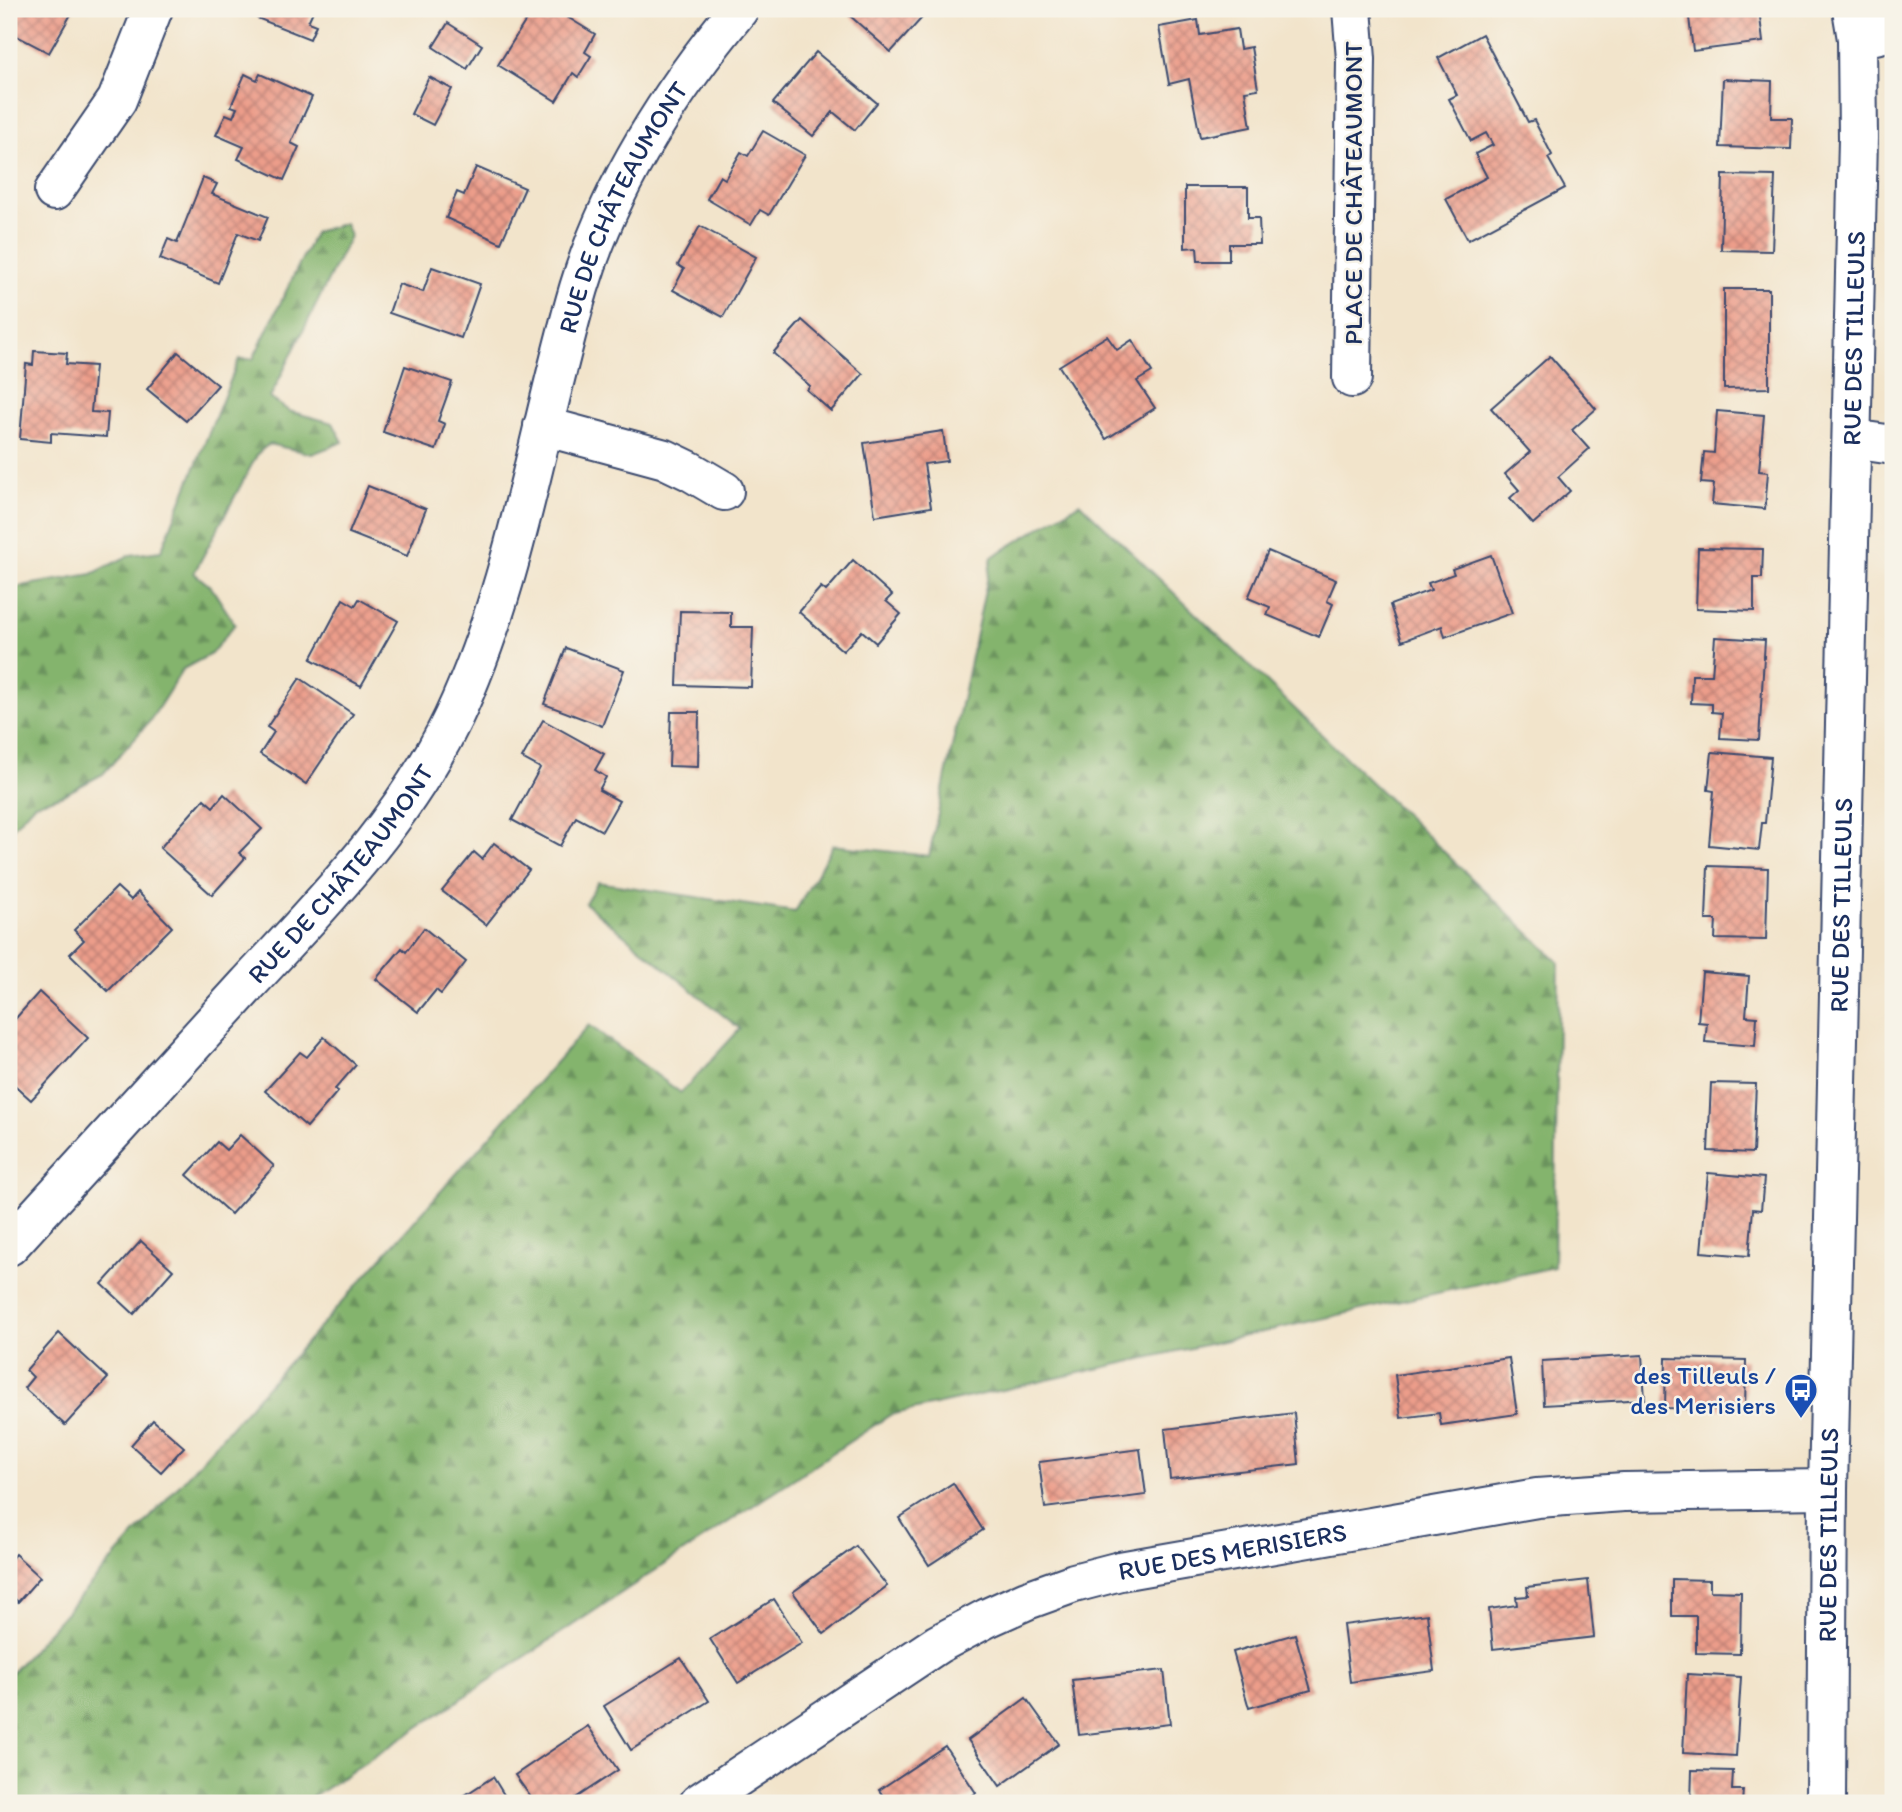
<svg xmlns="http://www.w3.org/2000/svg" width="1902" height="1812" font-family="Itim,sans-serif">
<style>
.forest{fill:url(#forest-firs);stroke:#507266;stroke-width:2}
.building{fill:url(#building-cross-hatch)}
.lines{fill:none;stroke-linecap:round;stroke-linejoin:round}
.minor-casing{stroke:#3b4a6e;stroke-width:42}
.minor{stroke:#fff;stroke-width:38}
.labels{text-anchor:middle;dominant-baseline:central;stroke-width:5;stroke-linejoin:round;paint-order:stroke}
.street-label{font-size:26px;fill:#1b2f5e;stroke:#f7f3e8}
.transit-label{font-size:26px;fill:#164399;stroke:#f7f3e8;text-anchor:end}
</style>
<defs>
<pattern id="forest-firs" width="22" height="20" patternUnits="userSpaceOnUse" patternTransform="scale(1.75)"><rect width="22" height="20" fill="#84b46d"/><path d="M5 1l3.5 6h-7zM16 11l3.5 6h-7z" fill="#6b935d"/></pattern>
<pattern id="building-cross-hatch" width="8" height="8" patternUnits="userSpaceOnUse" patternTransform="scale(1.75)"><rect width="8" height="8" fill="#ec9d8a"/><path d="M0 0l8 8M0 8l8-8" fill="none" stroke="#be8074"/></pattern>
</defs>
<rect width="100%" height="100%" fill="#f7f3e8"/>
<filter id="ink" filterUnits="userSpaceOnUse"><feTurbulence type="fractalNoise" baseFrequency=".0143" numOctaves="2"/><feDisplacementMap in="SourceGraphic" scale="14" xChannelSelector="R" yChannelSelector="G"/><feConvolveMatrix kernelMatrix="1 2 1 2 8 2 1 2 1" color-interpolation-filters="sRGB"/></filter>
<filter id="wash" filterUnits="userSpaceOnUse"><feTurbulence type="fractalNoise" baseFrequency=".00686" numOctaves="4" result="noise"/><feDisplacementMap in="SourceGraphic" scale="28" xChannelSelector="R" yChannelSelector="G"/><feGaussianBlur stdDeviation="1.57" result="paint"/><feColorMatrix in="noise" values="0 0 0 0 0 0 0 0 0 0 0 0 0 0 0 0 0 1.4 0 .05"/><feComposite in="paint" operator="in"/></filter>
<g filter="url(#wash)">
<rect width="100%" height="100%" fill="#f2e4cb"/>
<g class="forest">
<path d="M345,223L350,236L270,398L289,411L333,423L343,442L312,454L269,444L258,453L194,573L211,587L235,624L211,654L183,669L150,721L103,774L63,795L34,804L9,832V588L92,574L130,555L161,551L239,359H253L315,232Z"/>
<path d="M1080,503L1559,962L1554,1267L890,1415L304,1803H9V1676L589,1025L681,1093L740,1029L585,903L598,882L795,912L833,845L929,856L992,557Z"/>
</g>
<g id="blocks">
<g class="building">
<path d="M9,9H74L49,53L9,32Z"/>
<path d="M261,9H314L308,22L316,25L310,39L257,18Z"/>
<path d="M544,9H554L595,34L585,52L591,56L578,77L573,73L556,101L498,65L530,14L538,19Z"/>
<path d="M855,9H930L891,52L849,15Z"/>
<path d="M1688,9H1759L1763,42L1693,51Z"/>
<path d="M1198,20L1200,35L1237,29L1240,49L1251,47L1258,89L1245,91L1251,127L1200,137L1189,79L1169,84L1159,27Z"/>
<path d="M448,23L482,45L467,69L433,47Z"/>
<path d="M1482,34L1528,122L1534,120L1552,155L1548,158L1565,188L1468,240L1446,199L1487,177L1475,154L1493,145L1486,133L1471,141L1449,99L1457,95L1438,58Z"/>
<path d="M816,52L877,103L855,130L833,112L813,136L773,103Z"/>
<path d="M245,74L257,80L260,74L312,97L291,143L299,147L284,180L238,159L244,147L216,135L226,114L233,117L237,108L231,106Z"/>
<path d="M429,77L452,89L433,125L411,114Z"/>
<path d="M1723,79L1772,81L1771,118H1792L1791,149L1720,147Z"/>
<path d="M763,131L805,155L769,215L760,210L751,225L707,199L720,176L725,179L741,152L748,156Z"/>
<path d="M476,167L525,188L501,243L446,218L457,192L464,195Z"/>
<path d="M1723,175L1775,176L1772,251L1721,250Z"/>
<path d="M203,178L217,184L212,194L268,217L258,241L238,233L218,283L160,259L168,239L177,243Z"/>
<path d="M1185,187H1248V218H1259L1260,244H1229V261H1198L1197,247L1185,248Z"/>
<path d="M700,226L756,257L723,317L673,290L684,269L678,265Z"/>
<path d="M432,267L480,284L461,338L389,313L399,284L423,292Z"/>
<path d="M1724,289H1769V388L1724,389Z"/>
<path d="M802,320L863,374L831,411L807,390L810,386L773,353Z"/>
<path d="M1107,336L1117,350L1132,340L1152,372L1137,381L1155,408L1106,439L1059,366Z"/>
<path d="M34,351L67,353L66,364L95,366L91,412L108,413L106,437L51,433V442L20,439L26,364L33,365Z"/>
<path d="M178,352L218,385L186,421L147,389Z"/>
<path d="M1550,356L1596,409L1572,430L1589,449L1558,477L1570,491L1533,524L1510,498L1519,490L1505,474L1530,452L1491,408Z"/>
<path d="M405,366L452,382L438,421L445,424L436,450L383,432Z"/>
<path d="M1717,411L1764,415L1759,471L1768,472L1765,509L1712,504L1714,484L1701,483L1704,452L1714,453Z"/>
<path d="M943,431L947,461L924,464L931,507L875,516L864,443Z"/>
<path d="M368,486L426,509L407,556L349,533Z"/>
<path d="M1698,548L1763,549L1762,578H1754V611L1696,609Z"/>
<path d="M1268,551L1336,580L1327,601L1333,604L1319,637L1267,615L1270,607L1248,598Z"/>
<path d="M1491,555L1512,613L1445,637L1442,626L1402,641L1390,605L1431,590L1428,583L1454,574L1452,569Z"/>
<path d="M853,560L892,595L886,601L901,614L876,643L862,631L843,651L799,612L821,587L826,591Z"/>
<path d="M343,599L355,606L359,599L398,621L361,686L311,659Z"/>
<path d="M680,611L731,612V627H753L751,687L677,685Z"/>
<path d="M1715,637L1765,640L1759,740L1720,738L1722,713L1712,712V704L1691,703L1692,675H1712Z"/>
<path d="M566,648L624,670L602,726L544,704Z"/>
<path d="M300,678L353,714L306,784L260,754L274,732L267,727Z"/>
<path d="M671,712H699L698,767L669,766Z"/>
<path d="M543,720L604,754L595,770L606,777L599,790L619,801L602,831L576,817L560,846L512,820L540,768L522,758Z"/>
<path d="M1712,752L1771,757L1765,823H1762L1759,850L1709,845L1714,791L1708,790Z"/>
<path d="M224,794L262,829L239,853L245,858L212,895L160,848L204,799L213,807Z"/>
<path d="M494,843L529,870L486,925L442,891L474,852L482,859Z"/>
<path d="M1708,866L1768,868L1766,940L1715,939L1716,920H1706Z"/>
<path d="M117,887L131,900L138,892L172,927L108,991L70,954L84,940L74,930Z"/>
<path d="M424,928L466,962L441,994L436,990L418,1012L376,979L402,948L406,952Z"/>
<path d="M1702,972L1749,976L1746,1016L1757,1017L1755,1046L1705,1042L1707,1023L1698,1022Z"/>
<path d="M39,992L88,1038L31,1100L9,1080V1026Z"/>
<path d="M324,1037L356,1065L335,1089L338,1091L307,1127L265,1091L300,1052L307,1057Z"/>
<path d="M1711,1083L1756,1084L1753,1153L1708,1151Z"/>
<path d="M240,1135L274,1166L231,1214L187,1175L217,1142L226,1150Z"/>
<path d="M1708,1173L1764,1178L1761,1210L1753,1209L1749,1256L1701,1252Z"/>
<path d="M141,1241L173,1270L134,1314L102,1284Z"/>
<path d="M59,1333L108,1378L65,1425L24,1388L33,1377L26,1370Z"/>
<path d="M1642,1355L1645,1399L1544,1405L1542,1361Z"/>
<path d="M1509,1358L1517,1414L1441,1425L1439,1413L1401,1418L1395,1375Z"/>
<path d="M1666,1358L1746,1360L1745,1410L1665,1408Z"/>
<path d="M1294,1413L1299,1464L1170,1479L1165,1429Z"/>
<path d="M153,1420L184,1447L161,1472L131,1445Z"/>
<path d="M1140,1449L1146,1495L1045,1508L1039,1462Z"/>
<path d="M953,1483L983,1530L929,1565L899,1518Z"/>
<path d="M856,1546L887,1586L824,1634L793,1592Z"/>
<path d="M15,1554L40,1577L18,1602L9,1593V1561Z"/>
<path d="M1672,1579L1710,1580V1591L1741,1592L1740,1654L1696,1653V1616H1672Z"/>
<path d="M1588,1580L1594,1637L1493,1649L1489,1609L1517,1605L1516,1597L1528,1596L1527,1587Z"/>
<path d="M774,1599L802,1643L738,1683L710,1639Z"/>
<path d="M1427,1614L1434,1671L1350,1682L1343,1625Z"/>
<path d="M1295,1634L1311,1690L1249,1708L1233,1652Z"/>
<path d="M681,1658L709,1701L631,1750L604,1706Z"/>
<path d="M1164,1670L1170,1724L1079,1735L1072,1680Z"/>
<path d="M1687,1674L1741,1677L1736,1756L1683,1753Z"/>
<path d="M1026,1698L1059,1744L1000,1786L968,1740Z"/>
<path d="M588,1726L618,1770L568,1803H535L515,1775Z"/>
<path d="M945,1746L976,1793L961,1803H888L879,1790Z"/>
<path d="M1692,1770L1733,1771L1732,1790H1743L1742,1803H1691Z"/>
<path d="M493,1777L509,1803H453Z"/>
</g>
</g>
</g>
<g filter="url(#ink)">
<use href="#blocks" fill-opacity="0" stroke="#3b4a6e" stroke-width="2"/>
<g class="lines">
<defs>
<g id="minor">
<path d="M1352,9L1356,59L1352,378"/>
<path d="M1857,39L1893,31"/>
<path d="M54,191L117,100L153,9"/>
<path d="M543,426L665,459L690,471L724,491"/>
<path d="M1852,439L1893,445"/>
<path id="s1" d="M9,1246C88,1159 168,1072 247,985C323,903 404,821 453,718C517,582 537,431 579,288C610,185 671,91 739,9"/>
<path id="s2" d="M699,1803L938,1644L987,1618L1027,1600L1074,1583L1120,1571L1537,1498L1624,1492L1828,1489"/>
<path id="s3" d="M1826,1803L1828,1489L1858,138L1857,39L1852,9"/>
</g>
</defs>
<use href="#minor" class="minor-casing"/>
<use href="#minor" class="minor"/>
</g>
</g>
<defs>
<symbol id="bus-pin" viewBox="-11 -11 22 30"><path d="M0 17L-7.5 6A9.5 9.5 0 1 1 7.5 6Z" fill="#1a4fb4" stroke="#f7f3e8"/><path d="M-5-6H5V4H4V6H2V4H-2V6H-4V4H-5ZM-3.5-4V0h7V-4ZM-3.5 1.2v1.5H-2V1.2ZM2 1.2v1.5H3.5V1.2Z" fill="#fff"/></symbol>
</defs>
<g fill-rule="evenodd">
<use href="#bus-pin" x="1782" y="1371" width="38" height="52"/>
</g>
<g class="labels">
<g class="street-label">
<text transform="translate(1353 193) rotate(-90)">PLACE DE CHÂTEAUMONT</text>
<text stroke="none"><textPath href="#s1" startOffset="1232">RUE DE CHÂTEAUMONT</textPath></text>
<text stroke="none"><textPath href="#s3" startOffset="1465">RUE DES TILLEULS</textPath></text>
<text stroke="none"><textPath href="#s1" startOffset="499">RUE DE CHÂTEAUMONT</textPath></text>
<text stroke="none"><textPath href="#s3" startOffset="898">RUE DES TILLEULS</textPath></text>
<text stroke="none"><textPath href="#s3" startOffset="268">RUE DES TILLEULS</textPath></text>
<text stroke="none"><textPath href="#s2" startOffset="598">RUE DES MERISIERS</textPath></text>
</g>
<g class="transit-label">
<text x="1776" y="1375">des Tilleuls /<tspan x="1776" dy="30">des Merisiers</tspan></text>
</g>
</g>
<rect width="1902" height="1812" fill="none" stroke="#f7f3e8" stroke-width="35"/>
</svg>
